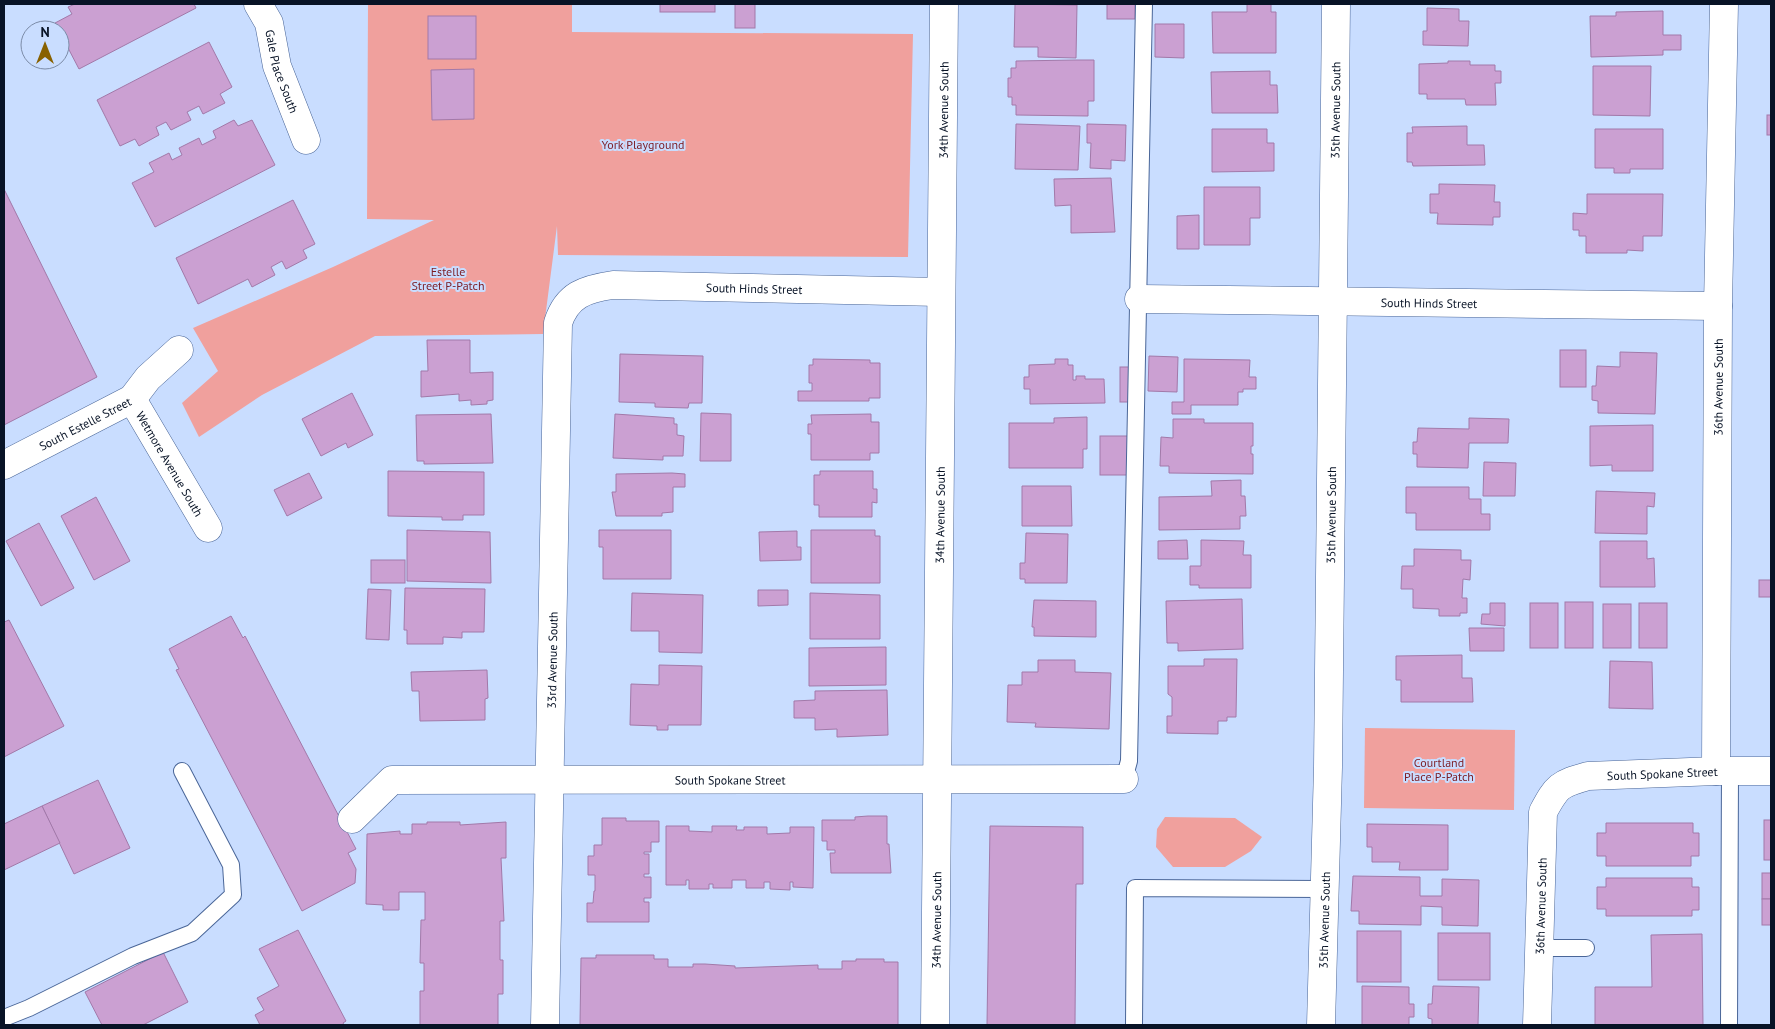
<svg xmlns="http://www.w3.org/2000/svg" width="1775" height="1029" font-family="'PT Sans',sans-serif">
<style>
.green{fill:#f0a09d}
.building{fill:#cba0d2;stroke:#a279a9}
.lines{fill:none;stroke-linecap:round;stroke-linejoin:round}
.lane-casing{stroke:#4a6698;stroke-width:18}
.street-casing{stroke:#4a6698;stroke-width:29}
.lane{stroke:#fff;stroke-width:16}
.street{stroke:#fff;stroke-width:28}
.labels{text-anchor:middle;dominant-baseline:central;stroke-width:4;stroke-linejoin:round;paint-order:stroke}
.street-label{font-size:12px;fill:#081326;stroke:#c9ddff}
.park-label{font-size:12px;fill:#7c1c24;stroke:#c9ddff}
</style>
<rect width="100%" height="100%" fill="#c9ddff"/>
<g class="green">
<path d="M368,4H572V32L913,34L908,257L558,255L557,226L543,334L375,336L262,395L199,437L182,403L218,371L193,328L333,267L434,220L367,219Z"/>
<path d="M1365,728L1515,730L1514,810L1364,808Z"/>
<path d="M1165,817L1235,818L1262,837L1251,851L1225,867H1173L1156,847L1157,829Z"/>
</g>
<g class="building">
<path d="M75,4H194L196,8L79,69L55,23L72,14L68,7Z"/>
<rect x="660" y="4" width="55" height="8"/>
<rect x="735" y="4" width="20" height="24"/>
<path d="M1015,4L1077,5L1076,58L1038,57V47H1014Z"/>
<rect x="1107" y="4" width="28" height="15"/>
<path d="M1247,4H1271V12H1276V53H1213L1212,12H1247Z"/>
<path d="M1427,8L1459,9V21H1469L1468,46L1423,45V31H1427Z"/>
<path d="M1663,11V35H1681V50H1663V55L1591,57L1590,16H1616V12Z"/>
<rect x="428" y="16" width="48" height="43"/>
<path d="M1155,24H1184V58L1155,57Z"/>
<path d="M209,42L232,87L220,94L225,103L203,114L199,106L187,112L191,120L171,130L166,122L156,127L159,135L139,146L135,139L120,146L97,100Z"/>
<path d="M1075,60H1094V101H1088V116L1016,115V105H1012V97H1008V78H1011V68H1016V61Z"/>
<path d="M1448,61H1470V65H1495V71H1501V83H1495L1496,105H1466L1465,99H1427V94H1419V64L1448,63Z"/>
<path d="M1593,66H1651L1650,116L1593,115Z"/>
<path d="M474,69V119L432,120L431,70Z"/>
<path d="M1270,71V85H1277L1278,113H1212L1211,72Z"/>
<rect x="1767" y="115" width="4" height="20"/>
<path d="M234,120L238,126L252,120L275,165L155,227L132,183L154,172L149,163L169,153L172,160L182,155L179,148L199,138L202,145L216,138L213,131Z"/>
<path d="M1016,124L1080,126L1078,170L1015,169Z"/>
<path d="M1087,124L1126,125L1125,161L1111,160V169L1090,168L1091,143H1087Z"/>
<path d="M1467,126V145H1484L1485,165L1413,166L1412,162H1407V133H1413L1412,127Z"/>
<path d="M1212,129H1267V143H1274V171L1212,172Z"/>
<path d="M1595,129H1663V169H1630V173H1614V168H1595Z"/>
<path d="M1111,178L1115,232L1071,233V205L1055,206L1054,179Z"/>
<path d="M1439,184L1495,185L1494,202H1500V217H1493V225L1437,224L1438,213H1430V194H1439Z"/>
<path d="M1204,187H1260V218H1250V245H1204Z"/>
<path d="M4,189L97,377L4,425Z"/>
<path d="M1587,194H1663L1662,236H1643V251L1627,250V253H1586V236H1579V230H1573V213L1587,214Z"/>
<path d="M293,200L315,244L303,250L307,258L286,269L282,261L271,267L275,275L252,287L248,279L198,304L176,258Z"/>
<path d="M1199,215V249H1177V216Z"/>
<path d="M427,340H470V373L493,372V400L487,401V404L471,405V400L459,401V394L421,397V371H428Z"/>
<rect x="1560" y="350" width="26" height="37"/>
<path d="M1620,352L1657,353L1655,414L1598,413V401L1592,400V386H1596L1597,366L1620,367Z"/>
<path d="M620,354L703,356L702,403H689L688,408L655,407V403L619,402Z"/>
<path d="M1149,356L1178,357L1177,392L1148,391Z"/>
<path d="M813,359L870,360V363H880V398H869V401H798V391H812V383H809V365H813Z"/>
<path d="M1055,359H1068V365H1073V380H1076V376H1085V379H1104L1105,403L1030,404V389H1024V377H1029V365L1055,364Z"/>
<path d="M1184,359L1250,360L1249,377H1256V389H1243V392H1238V405H1191V414H1172V402H1184Z"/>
<rect x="1120" y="367" width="11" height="35"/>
<path d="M352,393L373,435L348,448L346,443L321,456L302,419Z"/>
<path d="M701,413L731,414V461H700Z"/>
<path d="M491,414L493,463L424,464V461H417L416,415Z"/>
<path d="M615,414L674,418V424H677V435L684,436L683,456H663V460L613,458Z"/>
<path d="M871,414V422H879V453H870V460H811V434H808V424H812L811,415Z"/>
<path d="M1087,417V449H1083V468H1009V423H1054V418Z"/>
<path d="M1469,418L1509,419L1508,443H1469L1468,468L1417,467V454H1413V442H1417L1418,428L1469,429Z"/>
<path d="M1173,419H1204V423H1253V446H1251V454H1253V474L1169,473V466H1160L1161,437L1173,438Z"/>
<path d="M1653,425V471H1612V465L1590,466V426Z"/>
<rect x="1100" y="436" width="31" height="39"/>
<path d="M1484,462L1516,463L1515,496H1483Z"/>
<path d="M388,471L484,472V515H463V520H442V517L388,516Z"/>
<path d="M820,471H873V489H877V503L872,502V517H819V505H814V475H820Z"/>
<path d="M309,473L322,498L287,516L274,490Z"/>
<path d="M672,473L685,474V487H673V512L662,513V516H616L612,492H616V474Z"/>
<path d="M1241,480V496H1245L1246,516H1240V529L1159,530V497L1212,496L1211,481Z"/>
<path d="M1022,486H1071L1072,526H1022Z"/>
<path d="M1406,487H1469V499H1481V514H1490V530H1416V513H1406Z"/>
<path d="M1596,491L1655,493L1654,507L1647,506V534L1595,533Z"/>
<path d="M96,497L130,561L94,580L61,516Z"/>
<path d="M39,523L74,588L41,606L6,541Z"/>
<path d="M407,530L490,532L491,583L407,581Z"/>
<path d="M599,530H671V579H603V547H599Z"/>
<path d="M811,530H875V536H880V583H811Z"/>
<path d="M797,531V547H801V560L760,561L759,532Z"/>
<path d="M1026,533L1068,534L1067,583H1025V579H1020V563H1025Z"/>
<path d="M1187,540L1188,559H1158V541Z"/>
<path d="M1201,540L1244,541L1243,555H1251V588H1199V585H1190V566H1201Z"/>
<path d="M1600,541H1647V559L1654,558L1655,587H1600Z"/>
<path d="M1414,549L1461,550V560H1471L1470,580L1463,579L1462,598H1467V613H1460V616H1439V609L1413,608V589H1401L1402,566H1414Z"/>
<rect x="371" y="560" width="34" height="23"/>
<rect x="1759" y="580" width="12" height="17"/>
<path d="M405,588L485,589L484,632H462V638L443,637V644H407V630H404Z"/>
<path d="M368,589L391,590L389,640L366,639Z"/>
<path d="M758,590H788V605L758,606Z"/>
<path d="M632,593L703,595L702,653L659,652V631H631Z"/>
<path d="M810,593L880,595V639H810Z"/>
<path d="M1242,599L1243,649L1178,651V643H1167L1166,601Z"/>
<path d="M1034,600L1096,601V637L1034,636V627H1032Z"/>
<rect x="1565" y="602" width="28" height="46"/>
<path d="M1490,603H1505V626L1481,624L1482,614H1490Z"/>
<rect x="1530" y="603" width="28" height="45"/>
<rect x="1639" y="603" width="28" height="45"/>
<rect x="1603" y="604" width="28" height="44"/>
<path d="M231,616L243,638L245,636L356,849L348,853L356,869L355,883L302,911L176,670L179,669L169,649Z"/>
<path d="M9,620L64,726L4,757V622Z"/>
<path d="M1469,628H1504V651H1470Z"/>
<path d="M886,647V685L809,686V648Z"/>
<path d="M1462,655V678H1472L1473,702H1401V680H1396V656Z"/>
<path d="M1204,659H1237L1236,717H1227V721H1218V734L1167,733V716H1172V697L1168,694V666H1204Z"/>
<path d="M1038,660H1075V672L1111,673L1109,729L1035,727L1036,723L1007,722L1008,685H1022V672H1038Z"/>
<path d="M1610,661L1652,662L1653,709L1609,708Z"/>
<path d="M659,665L702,666L701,725H668V730H657V726L630,725L631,684L659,685Z"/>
<path d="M487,670L488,698L485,699V720L420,721L419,691H412L411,672Z"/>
<path d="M887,690L888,735L837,737V729L815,730V718H794V701L815,700V691Z"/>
<path d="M98,780L130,848L74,874L42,806Z"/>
<path d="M42,806L60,843L4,870V824Z"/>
<path d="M868,816H887V844H889L891,873H831L830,853H835V850H827V841H822V820H855V817Z"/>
<path d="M602,818H626V821H659V842H651V852H644V854H649V874H644V877H651V898H644V902H649V922H587V903H593L594,891H595V875H588V856H594V845H602Z"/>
<rect x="1764" y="820" width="7" height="40"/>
<path d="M427,822H460V825L506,822V858H501L504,921H500V960H503V994H498V1025H420V991H424V963H420L421,920H425V892H399V910H383V905L366,904L367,834L400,831V834H412V824H427Z"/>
<path d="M1606,823H1693V833H1699V856H1691V866H1606V856H1597V833H1606Z"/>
<path d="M1367,824L1448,825V870H1399L1400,862H1372V847H1367Z"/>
<path d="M666,826H689V831L712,832V826H737L736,830H744V827H767V834L790,833V827H814L813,888L793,887V882H790V890L770,889V882H764V888H746V880H732V888H713V884H709V889H689V880H686V885H666Z"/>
<path d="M990,826L1083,827V884H1076L1075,1025H987Z"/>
<rect x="1762" y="873" width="9" height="26"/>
<path d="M1353,876L1420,877V896H1442V879L1479,880L1478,926L1442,925V907L1421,906V925L1359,924V911H1351Z"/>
<path d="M1606,878H1692V887H1699V910H1692V916H1606V909H1597V887H1606Z"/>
<rect x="1762" y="899" width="9" height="26"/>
<path d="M298,930L346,1021L343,1023L344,1025H260L255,1015L264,1010L257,998L279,986L259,949Z"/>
<rect x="1357" y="931" width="44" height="51"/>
<rect x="1438" y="933" width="52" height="47"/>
<path d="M1702,934L1703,1025H1595V987H1652L1651,935Z"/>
<path d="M163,952L188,1002L143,1025H102L85,992Z"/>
<path d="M596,955H654V959H668V967H693V964H705L735,966V968L818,965V969H842V961H856V959H884V962H898V1025H580L581,958H596Z"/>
<path d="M1362,986L1409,987V1004H1414V1017H1409V1025H1362Z"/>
<path d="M1433,986L1479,987L1478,1025H1432V1019L1428,1018V1004H1432Z"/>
</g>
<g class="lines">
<defs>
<g id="lane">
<path d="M1124,779L1129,761L1144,4"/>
<path d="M1538,948H1586"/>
<path d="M4,1018L29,1008L133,956L192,933L233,895L231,865L182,771"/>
<path d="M1134,1025L1135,888L1325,889"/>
<path d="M1729,1025L1730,771"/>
</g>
<g id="street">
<path id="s1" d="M258,4L269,23L277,66L306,140"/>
<path id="s2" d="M1139,299L1718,306"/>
<path id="s3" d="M132,399L208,528"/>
<path id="s4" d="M4,465L132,399L148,378L179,350"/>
<path id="s5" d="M1716,771L1718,306L1724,4"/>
<path id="s6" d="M352,819L392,780L1124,779"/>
<path id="s7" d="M545,1025L558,323C567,295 585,289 613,285L940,292"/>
<path id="s8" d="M935,1025L944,4"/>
<path id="s9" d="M1321,1025L1328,767L1336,4"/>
<path id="s10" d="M1537,1025L1543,812C1557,786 1559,784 1588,776L1716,771H1771"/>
</g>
</defs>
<use href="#lane" class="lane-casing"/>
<use href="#street" class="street-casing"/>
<use href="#lane" class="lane"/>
<use href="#street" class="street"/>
</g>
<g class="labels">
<g class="street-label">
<text stroke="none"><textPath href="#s1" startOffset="72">Gale Place South</textPath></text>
<text stroke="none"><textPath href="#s8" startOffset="915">34th Avenue South</textPath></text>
<text stroke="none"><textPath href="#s9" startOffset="915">35th Avenue South</textPath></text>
<text stroke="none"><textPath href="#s7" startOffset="915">South Hinds Street</textPath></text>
<text stroke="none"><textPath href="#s2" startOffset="290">South Hinds Street</textPath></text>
<text stroke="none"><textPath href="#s5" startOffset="384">36th Avenue South</textPath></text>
<text stroke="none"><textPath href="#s4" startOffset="91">South Estelle Street</textPath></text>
<text stroke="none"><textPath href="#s3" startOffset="75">Wetmore Avenue South</textPath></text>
<text stroke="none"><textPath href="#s8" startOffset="510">34th Avenue South</textPath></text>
<text stroke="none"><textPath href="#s9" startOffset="510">35th Avenue South</textPath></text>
<text stroke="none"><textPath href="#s7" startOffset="365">33rd Avenue South</textPath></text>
<text stroke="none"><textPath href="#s10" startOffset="348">South Spokane Street</textPath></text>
<text stroke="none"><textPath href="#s6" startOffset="394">South Spokane Street</textPath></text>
<text stroke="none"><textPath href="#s10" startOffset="119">36th Avenue South</textPath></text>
<text stroke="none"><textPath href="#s8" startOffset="105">34th Avenue South</textPath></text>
<text stroke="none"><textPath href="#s9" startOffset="105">35th Avenue South</textPath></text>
</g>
<g class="park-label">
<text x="643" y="144">York Playground</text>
<text x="448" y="271">Estelle<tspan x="448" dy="14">Street P-Patch</tspan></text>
<text x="1439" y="762">Courtland<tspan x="1439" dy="14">Place P-Patch</tspan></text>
</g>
</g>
<rect width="1775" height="1029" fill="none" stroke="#081326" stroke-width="10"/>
<g transform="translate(45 45)"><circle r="24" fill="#c9ddff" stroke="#7c8ca8"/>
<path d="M0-4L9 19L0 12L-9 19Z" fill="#886100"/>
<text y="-8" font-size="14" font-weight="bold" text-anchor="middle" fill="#081326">N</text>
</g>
</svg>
